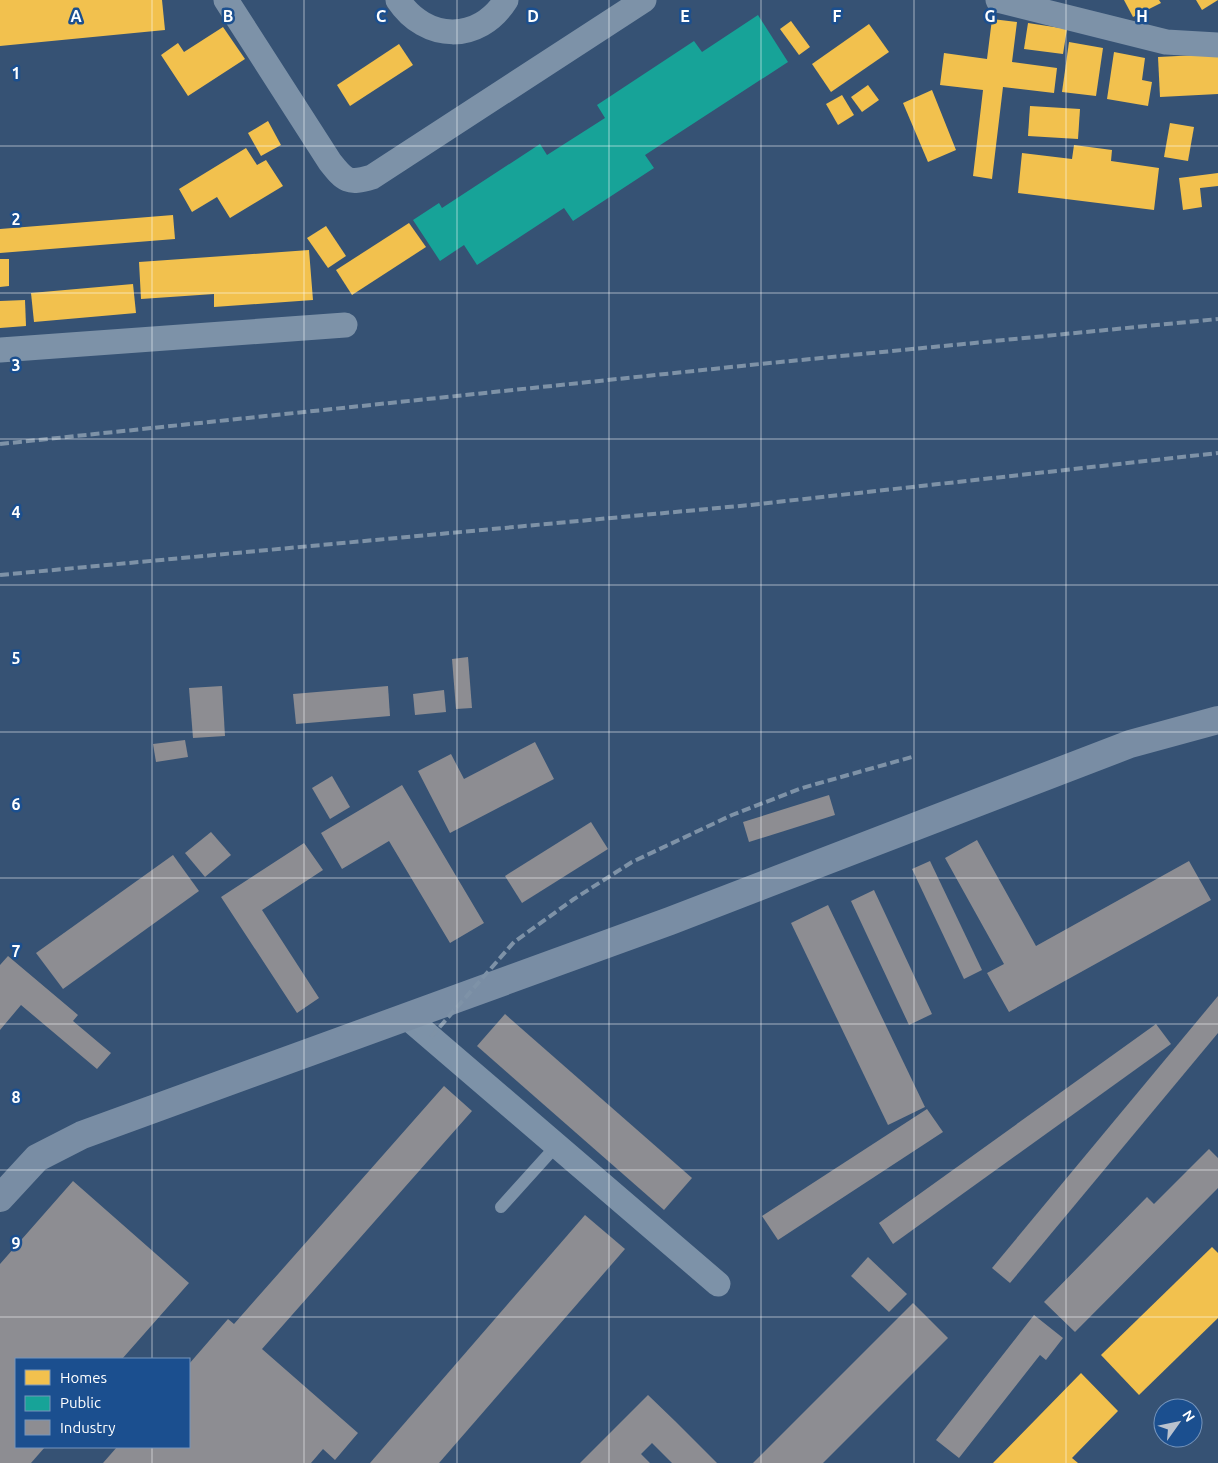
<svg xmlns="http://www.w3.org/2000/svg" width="1218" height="1463" font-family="Ubuntu,sans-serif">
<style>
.homes{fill:#f2c14e}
.public{fill:#17a398}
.industry{fill:#8d8d92}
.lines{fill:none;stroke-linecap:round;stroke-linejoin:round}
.lane{stroke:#7d92a8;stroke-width:12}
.street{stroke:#7d92a8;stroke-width:25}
.secondary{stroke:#798da4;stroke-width:28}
.rail{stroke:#7e92a7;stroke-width:4;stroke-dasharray:9 4;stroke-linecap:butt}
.grid{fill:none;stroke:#fff;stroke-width:1;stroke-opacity:0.55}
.grid-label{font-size:16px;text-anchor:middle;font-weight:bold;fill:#fff;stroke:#1b4f8f;stroke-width:5;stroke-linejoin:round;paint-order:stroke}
</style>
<rect width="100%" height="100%" fill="#365274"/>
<g class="homes">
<path d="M0,0H162L165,30L0,46Z"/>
<path d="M1124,0H1159L1161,3L1133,17Z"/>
<path d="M1196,0H1218L1202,10Z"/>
<path d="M992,19L1017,22L1012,62L1057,68L1054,93L1003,87L992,179L973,176L983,90L940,85L944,53L987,59Z"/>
<path d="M791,21L810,47L799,55L780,29Z"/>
<path d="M1028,23L1067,29L1063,54L1024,49Z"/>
<path d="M869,24L889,52L831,92L812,64Z"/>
<path d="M223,27L245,59L188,96L161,55L178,43L184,52Z"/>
<path d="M1069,42L1103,48L1096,96L1062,92Z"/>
<path d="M399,44L413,65L350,106L337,85Z"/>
<path d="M1114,52L1145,58L1142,80L1152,82L1148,106L1107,99Z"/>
<path d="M1218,54V94L1160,97L1158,57Z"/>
<path d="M868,85L879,100L862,112L851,97Z"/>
<path d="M932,90L956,150L928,162L903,103Z"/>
<path d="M842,95L854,115L838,125L826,104Z"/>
<path d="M1030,106L1080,109L1078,139L1028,136Z"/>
<path d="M268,121L281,145L261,156L248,133Z"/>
<path d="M1170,123L1194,127L1188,161L1164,157Z"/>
<path d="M1074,145L1112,150L1111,161L1159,168L1154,210L1018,193L1022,153L1072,159Z"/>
<path d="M246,148L257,165L266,160L283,186L230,218L217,197L192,212L179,189Z"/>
<path d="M1218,173V186L1200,188L1202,207L1183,210L1179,178Z"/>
<path d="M173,215L175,239L0,253V229Z"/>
<path d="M409,223L426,247L352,295L336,270Z"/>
<path d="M326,226L346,256L328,268L307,238Z"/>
<path d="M309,250L313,300L214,307V294L141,299L139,262Z"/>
<path d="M0,259H9V286L0,287Z"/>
<path d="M133,284L136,313L34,322L31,293Z"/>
<path d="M25,300L26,326L0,328V301Z"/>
<path d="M1212,1247L1218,1253V1318L1139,1395L1101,1355Z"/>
<path d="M1081,1373L1118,1411L1072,1458L1078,1463H993Z"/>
</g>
<path class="public" d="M758,15L788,62L645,155L654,168L573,221L564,208L477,265L464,245L440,261L413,220L439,203L442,208L540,144L547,155L605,118L597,105L694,41L702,52Z"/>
<g class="industry">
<path d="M468,657L472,708L456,709L452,659Z"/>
<path d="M222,686L225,736L193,738L189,688Z"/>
<path d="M388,686L390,716L296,724L293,694Z"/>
<path d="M444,690L446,712L415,715L413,694Z"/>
<path d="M185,740L188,757L156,762L153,744Z"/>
<path d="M535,742L554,779L450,833L418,771L451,754L464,779Z"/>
<path d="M332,776L350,807L330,819L312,788Z"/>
<path d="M402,785L484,923L450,943L389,841L342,869L321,833Z"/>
<path d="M829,795L835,815L749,842L743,822Z"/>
<path d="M591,822L608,849L522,903L505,876Z"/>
<path d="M211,832L231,855L205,877L185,853Z"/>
<path d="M977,840L1036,946L1189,861L1211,900L1009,1012L987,973L1004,964L945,858Z"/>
<path d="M304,843L323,870L262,910L319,998L297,1013L221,897Z"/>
<path d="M173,855L199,891L63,989L36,953Z"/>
<path d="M930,861L982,970L964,979L912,869Z"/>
<path d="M874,890L932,1014L909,1025L851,901Z"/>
<path d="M828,905L925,1107L888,1125L791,923Z"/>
<path d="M8,956L78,1015L73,1021L111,1053L97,1069L21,1005L0,1030V965Z"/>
<path d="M1218,996V1033L1010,1283L992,1268Z"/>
<path d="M505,1014L692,1178L664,1210L477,1046Z"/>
<path d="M1156,1024L1171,1044L893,1244L879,1223Z"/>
<path d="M444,1086L472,1111L262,1349L358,1433L335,1460L323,1449L311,1463H103L117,1447H189V1364L228,1319L234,1324Z"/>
<path d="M927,1109L943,1132L778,1240L762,1216Z"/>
<path d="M1209,1149L1218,1158V1188L1075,1332L1044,1302L1147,1197L1154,1204Z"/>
<path d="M73,1181L189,1283L122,1359H16V1447H45L31,1463H0V1264Z"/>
<path d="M585,1215L625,1249L439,1463H370Z"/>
<path d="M868,1257L907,1294L889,1312L851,1276Z"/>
<path d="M913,1303L948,1338L823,1463H753Z"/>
<path d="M1034,1315L1063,1338L1046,1360L1040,1355L959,1458L936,1440Z"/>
<path d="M648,1395L675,1421L717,1463H672L652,1443L641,1454L650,1463H580Z"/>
</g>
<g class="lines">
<path class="lane" d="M501,1207L557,1145"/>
<g class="street">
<path d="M226,0L330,162C345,181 348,184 372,177L644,0"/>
<path d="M398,0C426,42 479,43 506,0"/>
<path d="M998,0L1166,42L1218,45"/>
<path d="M0,350L345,325"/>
<path d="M408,1018L718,1284"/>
</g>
<path class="secondary" d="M0,1198L37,1158L82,1135L670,921L1130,744L1218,720"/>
<g class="rail">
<path d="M0,444L760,364L1218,319"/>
<path d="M0,575L750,505L1218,453"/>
<path d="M431,1037L514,942L574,899L632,862L732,815L802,788L912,757"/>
</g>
</g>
<path class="grid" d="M152,0V1359M304,0V1463M457,0V1463M609,0V1463M761,0V1463M914,0V1463M1066,0V1463M0,146H1218M0,293H1218M0,439H1218M0,585H1218M0,732H1218M0,878H1218M0,1024H1218M0,1170H1218M0,1317H1218M152,1447V1463"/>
<g class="grid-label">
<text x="76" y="22">A</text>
<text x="228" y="22">B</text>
<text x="381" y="22">C</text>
<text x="533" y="22">D</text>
<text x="685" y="22">E</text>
<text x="837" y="22">F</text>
<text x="990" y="22">G</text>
<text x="1142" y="22">H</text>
<text x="16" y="79">1</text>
<text x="16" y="225">2</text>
<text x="16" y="371">3</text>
<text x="16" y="518">4</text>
<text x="16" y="664">5</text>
<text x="16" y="810">6</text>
<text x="16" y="957">7</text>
<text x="16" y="1103">8</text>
<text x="16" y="1249">9</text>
</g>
<rect x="15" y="1358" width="175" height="90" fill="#1b4f8f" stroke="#7695bc"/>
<rect x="25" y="1370" width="25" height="15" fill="#f2c14e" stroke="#7695bc"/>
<text x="60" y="1383" font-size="15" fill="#ffffff">Homes</text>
<rect x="25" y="1396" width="25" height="15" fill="#17a398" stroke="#7695bc"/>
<text x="60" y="1408" font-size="15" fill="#ffffff">Public</text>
<rect x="25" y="1420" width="25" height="15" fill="#8d8d92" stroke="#7695bc"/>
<text x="60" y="1433" font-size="15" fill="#ffffff">Industry</text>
<g transform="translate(1178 1423) rotate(57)"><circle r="24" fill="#1b4f8f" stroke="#7695bc"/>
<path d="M0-4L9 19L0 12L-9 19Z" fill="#b9c2ce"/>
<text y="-8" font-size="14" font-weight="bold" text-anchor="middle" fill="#ffffff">N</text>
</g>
</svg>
